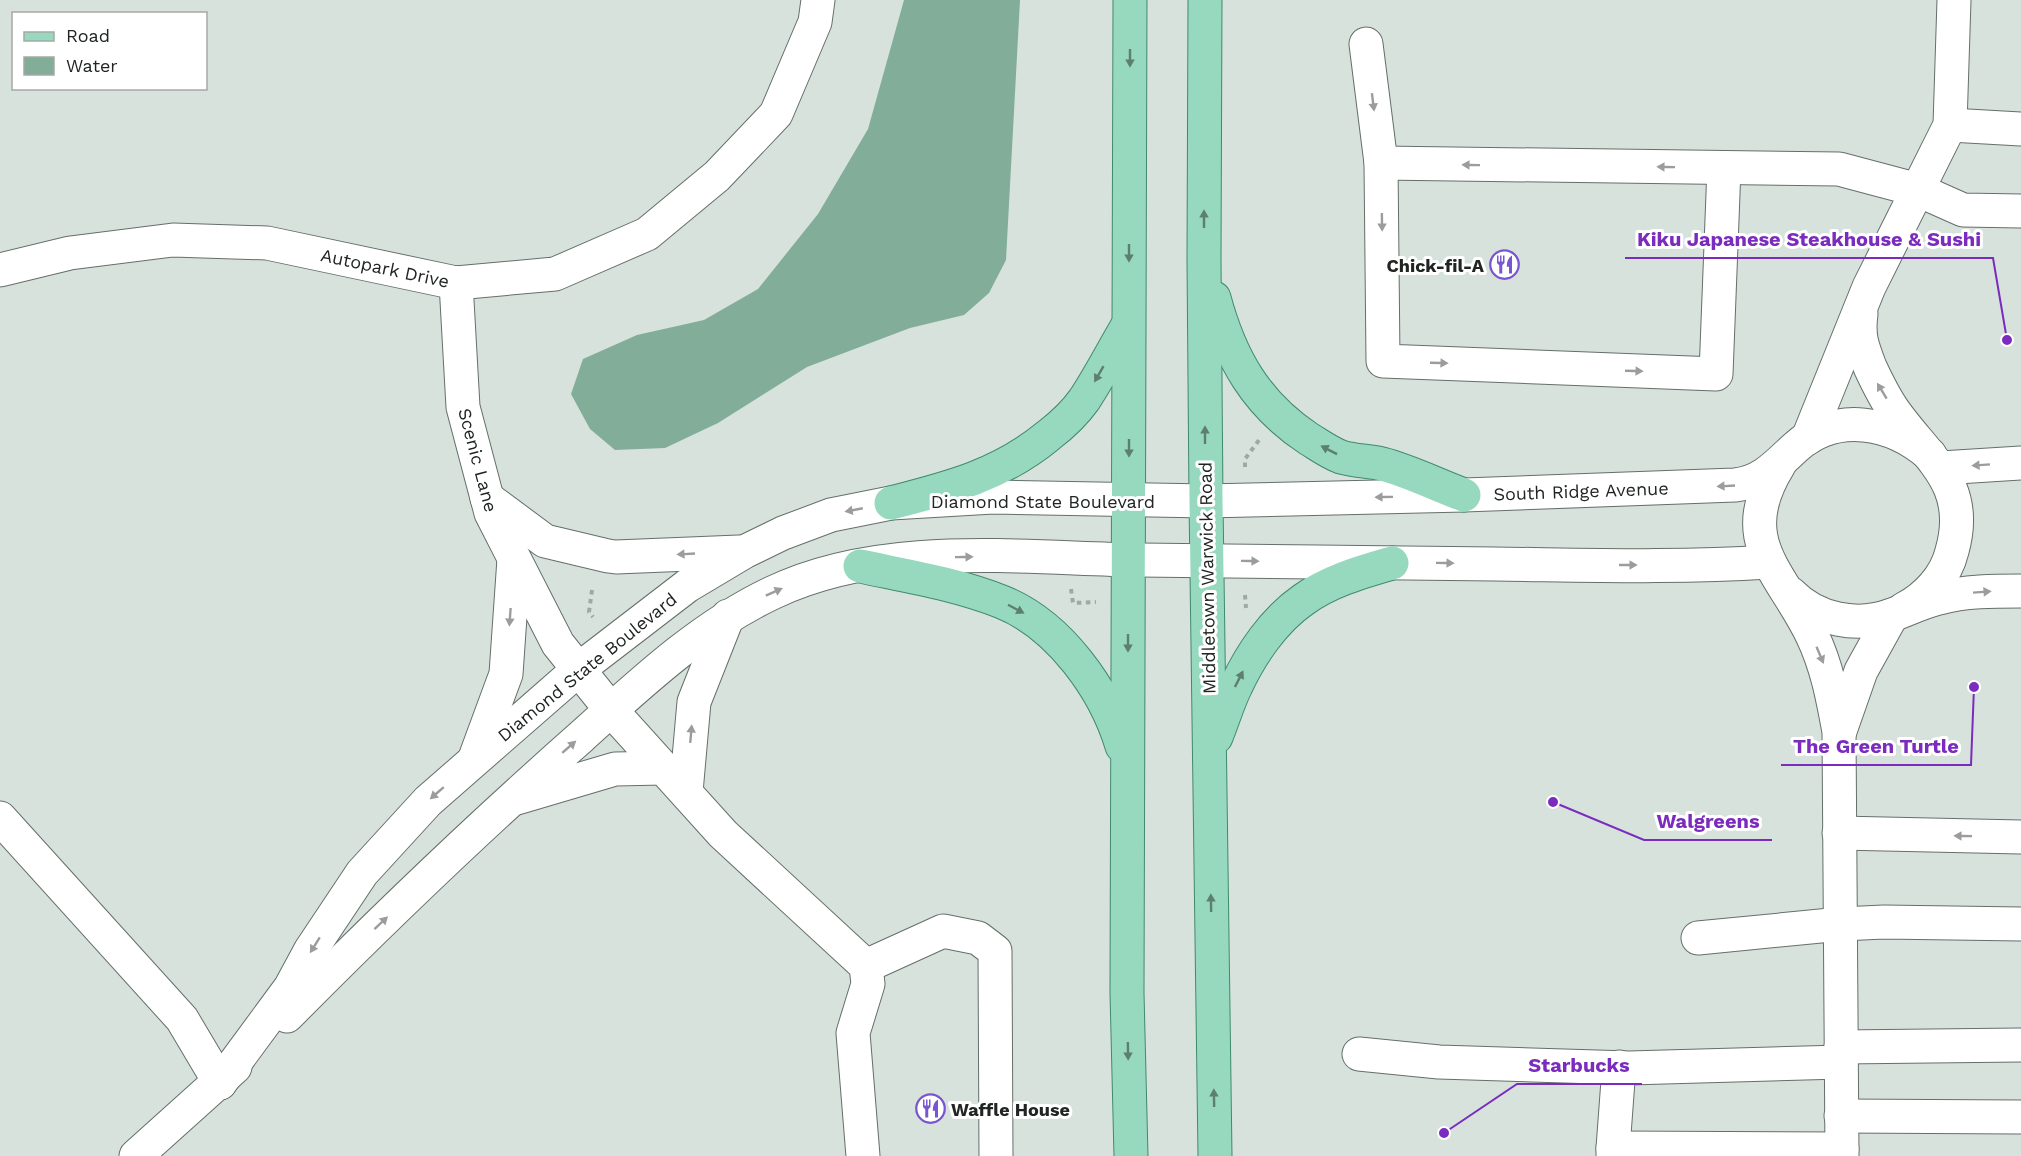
<svg xmlns="http://www.w3.org/2000/svg" width="2021" height="1156" font-family="'Work Sans',sans-serif">
<style>
.water{fill:#82ad99}
.lines{fill:none;stroke-linecap:round;stroke-linejoin:round}
.minor-casing{stroke:#656f6a;stroke-width:35}
.major-casing{stroke:#408a6c;stroke-width:35}
.path{stroke:#9fa9a4;stroke-width:4;stroke-dasharray:4.5 4.5;stroke-linecap:butt}
.minor{stroke:#fff;stroke-width:33}
.major{stroke:#97d9bf;stroke-width:33}
.oneway{fill:#5c7f70}
.oneway2{fill:#9b9d9c}
.labels{text-anchor:middle;dominant-baseline:central;stroke-width:6;stroke-linejoin:round;paint-order:stroke}
.poi-label{font-size:18px;font-weight:bold;fill:#202522;stroke:#fff;text-anchor:end}
.street-label{font-size:18px;fill:#202522;stroke:#fff}
.leader{fill:none;stroke:#7b2cbf;stroke-width:2}
.callout-dot{fill:#7b2cbf;stroke:#fff;stroke-width:2}
.callout-label{font-size:20px;text-anchor:middle;font-weight:bold;fill:#7b2cbf;stroke:#fff;stroke-width:6;stroke-linejoin:round;paint-order:stroke}
</style>
<rect width="100%" height="100%" fill="#d7e2dd"/>
<path class="water" d="M904,0H1020L1006,260L989,293L964,315L910,328L807,367L718,423L665,448L615,450L590,429L571,394L583,359L637,335L704,320L758,289L818,214L868,129Z"/>
<g class="lines">
<defs>
<g id="minor">
<path d="M1366,44L1381,163L1383,361L1716,374L1724,168"/>
<path d="M1950,125L2021,129"/>
<path d="M1381,163L1839,169L1918,190L1963,210L2021,211"/>
<path d="M0,270L70,253L173,240L267,243L456,283L555,274L647,234L717,176L776,114L815,22L818,0"/>
<path d="M456,283L463,407L491,513L558,644L611,710L723,834L866,966L868,984L853,1033L863,1156"/>
<path d="M1861,314C1858,336 1862,346 1870,367C1877,382 1884,397 1894,411C1928,459 1971,484 1952,551C1946,576 1927,597 1904,609"/>
<path d="M1808,438L1869,287L1950,125L1954,0"/>
<path d="M1779,465C1732,541 1781,571 1812,635C1827,666 1833,699 1839,732L1842,1156"/>
<path d="M1941,468L2021,463"/>
<path d="M487,498L545,541L608,556L616,557L739,552"/>
<path d="M1790,593C1816,620 1857,628 1892,615C1907,610 1922,602 1939,598C1965,591 1994,591 2021,591"/>
<path d="M1840,731L1861,671L1892,615"/>
<path d="M475,758L506,674L514,559"/>
<path d="M686,792L694,702L728,616"/>
<path d="M517,798L615,769L664,768"/>
<path d="M0,818L182,1019L220,1083"/>
<path d="M1839,833L2021,837"/>
<path d="M1698,938L1841,924L1884,922L2021,924"/>
<path d="M866,966L943,931L978,938L995,951L996,1156"/>
<path d="M287,1016C382,920 480,826 581,737C640,684 700,627 772,593C882,540 1021,558 1139,560C1258,561 1376,563 1495,564C1586,565 1677,568 1768,562"/>
<path d="M1841,1047L2021,1045"/>
<path d="M1359,1054L1439,1062L1629,1068L1841,1062"/>
<path d="M220,1083L290,988L310,951L362,873L428,801L579,669L687,586L744,552L783,533L831,515L891,503L993,497L1206,501L1464,495L1735,485C1763,482 1777,464 1796,447C1837,411 1892,422 1930,455"/>
<path d="M1841,1116L2021,1117"/>
<path d="M1613,1148L1619,1067"/>
<path d="M136,1156L235,1067"/>
<path d="M1613,1156V1148L1842,1149"/>
</g>
<g id="major">
<path d="M1130,0L1127,993L1131,1156"/>
<path d="M1205,0L1204,260L1206,501L1215,1156"/>
<path d="M1214,298C1230,358 1256,404 1309,439C1319,445 1330,453 1341,457C1354,461 1369,461 1382,464C1409,471 1437,485 1464,495"/>
<path d="M891,503C950,488 1001,475 1049,435C1062,425 1074,414 1084,400C1100,376 1113,350 1128,325"/>
<path d="M860,566C907,576 957,584 1002,602C1059,625 1105,689 1122,746"/>
<path d="M1216,737C1223,720 1228,702 1236,686C1251,654 1274,620 1303,600C1329,581 1361,572 1392,563"/>
</g>
</defs>
<use href="#minor" class="minor-casing"/>
<use href="#major" class="major-casing"/>
<g class="path">
<path d="M1245,467V459L1259,440"/>
<path d="M1071,589L1073,603L1096,602"/>
<path d="M592,590L589,612L593,617"/>
<path d="M1245,595L1246,608"/>
</g>
<use href="#minor" class="minor"/>
<use href="#major" class="major"/>
</g>
<defs><path id="oneway-solid" d="M-6-.8H1V-3.2L6.5 0L1 3.2V.8H-6Z" transform="scale(1.5)"/></defs>
<g class="oneway">
<use href="#oneway-solid" transform="translate(1130 58) rotate(90)"/>
<use href="#oneway-solid" transform="translate(1204 219) rotate(-90)"/>
<use href="#oneway-solid" transform="translate(1129 253) rotate(90)"/>
<use href="#oneway-solid" transform="translate(1099 374) rotate(120)"/>
<use href="#oneway-solid" transform="translate(1205 435) rotate(-90)"/>
<use href="#oneway-solid" transform="translate(1129 448) rotate(90)"/>
<use href="#oneway-solid" transform="translate(1329 450) rotate(-153)"/>
<use href="#oneway-solid" transform="translate(1016 609) rotate(28)"/>
<use href="#oneway-solid" transform="translate(1128 643) rotate(90)"/>
<use href="#oneway-solid" transform="translate(1239 679) rotate(-63)"/>
<use href="#oneway-solid" transform="translate(1211 903) rotate(-91)"/>
<use href="#oneway-solid" transform="translate(1128 1051) rotate(89)"/>
<use href="#oneway-solid" transform="translate(1214 1098) rotate(-91)"/>
</g>
<g class="oneway2">
<use href="#oneway-solid" transform="translate(1373 102) rotate(83)"/>
<use href="#oneway-solid" transform="translate(1471 165) rotate(-179)"/>
<use href="#oneway-solid" transform="translate(1666 167) rotate(-179)"/>
<use href="#oneway-solid" transform="translate(1382 222) rotate(89)"/>
<use href="#oneway-solid" transform="translate(1439 363) rotate(2)"/>
<use href="#oneway-solid" transform="translate(1634 371) rotate(2)"/>
<use href="#oneway-solid" transform="translate(1882 391) rotate(-121)"/>
<use href="#oneway-solid" transform="translate(1981 465) rotate(176)"/>
<use href="#oneway-solid" transform="translate(1726 486) rotate(177)"/>
<use href="#oneway-solid" transform="translate(1384 497) rotate(179)"/>
<use href="#oneway-solid" transform="translate(854 510) rotate(169)"/>
<use href="#oneway-solid" transform="translate(686 554) rotate(177)"/>
<use href="#oneway-solid" transform="translate(964 557) rotate(-1)"/>
<use href="#oneway-solid" transform="translate(1250 561) rotate(1)"/>
<use href="#oneway-solid" transform="translate(1445 563) rotate(1)"/>
<use href="#oneway-solid" transform="translate(1628 565)"/>
<use href="#oneway-solid" transform="translate(774 592) rotate(-24)"/>
<use href="#oneway-solid" transform="translate(1982 592) rotate(-4)"/>
<use href="#oneway-solid" transform="translate(510 617) rotate(94)"/>
<use href="#oneway-solid" transform="translate(1820 655) rotate(67)"/>
<use href="#oneway-solid" transform="translate(691 734) rotate(-85)"/>
<use href="#oneway-solid" transform="translate(569 747) rotate(-41)"/>
<use href="#oneway-solid" transform="translate(437 793) rotate(139)"/>
<use href="#oneway-solid" transform="translate(1963 836) rotate(-179)"/>
<use href="#oneway-solid" transform="translate(381 923) rotate(-43)"/>
<use href="#oneway-solid" transform="translate(315 945) rotate(122)"/>
</g>
<defs>
<symbol id="restaurant-ring" viewBox="-11 -11 22 22"><circle r="9.5" fill="#fff" stroke="#7956d0" stroke-width="1.5"/><path d="M-5-6h1v4h1v-4h1v4h1v-4h1v5L-1.5 .5V6h-2V.5L-5-1ZM5-6V6H3V1.5H1.5Q1.5-4 5-6Z" fill="#7956d0"/></symbol>
</defs>
<g fill-rule="evenodd">
<use href="#restaurant-ring" x="1488" y="248" width="33" height="33"/>
<use href="#restaurant-ring" x="914" y="1092" width="33" height="33"/>
</g>
<g class="labels">
<g class="poi-label">
<text x="1484" y="265">Chick-fil-A</text>
<text x="951" y="1109" text-anchor="start">Waffle House</text>
</g>
<g class="street-label">
<text transform="translate(385 268) rotate(12)">Autopark Drive</text>
<text transform="translate(478 460) rotate(75)">Scenic Lane</text>
<text transform="translate(1581 491) rotate(-2)">South Ridge Avenue</text>
<text x="1043" y="501">Diamond State Boulevard</text>
<text transform="translate(1207 578) rotate(-91)">Middletown Warwick Road</text>
<text transform="translate(587 667) rotate(-39)">Diamond State Boulevard</text>
</g>
</g>
<path class="leader" d="M2007 340L1993 258H1625M1974 687L1971 765H1781M1553 802L1644 840H1772M1444 1133L1517 1084H1642"/>
<g class="callout-dot">
<circle cx="2007" cy="340" r="6"/>
<circle cx="1974" cy="687" r="6"/>
<circle cx="1553" cy="802" r="6"/>
<circle cx="1444" cy="1133" r="6"/>
</g>
<g class="callout-label">
<text x="1809" y="246">Kiku Japanese Steakhouse &amp; Sushi</text>
<text x="1876" y="753">The Green Turtle</text>
<text x="1708" y="828">Walgreens</text>
<text x="1579" y="1072">Starbucks</text>
</g>
<rect x="12" y="12" width="195" height="78" fill="#ffffff" stroke="#a6a8a7" stroke-width="1.5"/>
<rect x="24" y="32" width="30" height="9" fill="#97d9bf" stroke="#a6a8a7" stroke-width="1.5"/>
<text x="66" y="42" font-size="18" fill="#202522">Road</text>
<rect x="24" y="57" width="30" height="18" fill="#82ad99" stroke="#a6a8a7" stroke-width="1.5"/>
<text x="66" y="72" font-size="18" fill="#202522">Water</text>
</svg>
